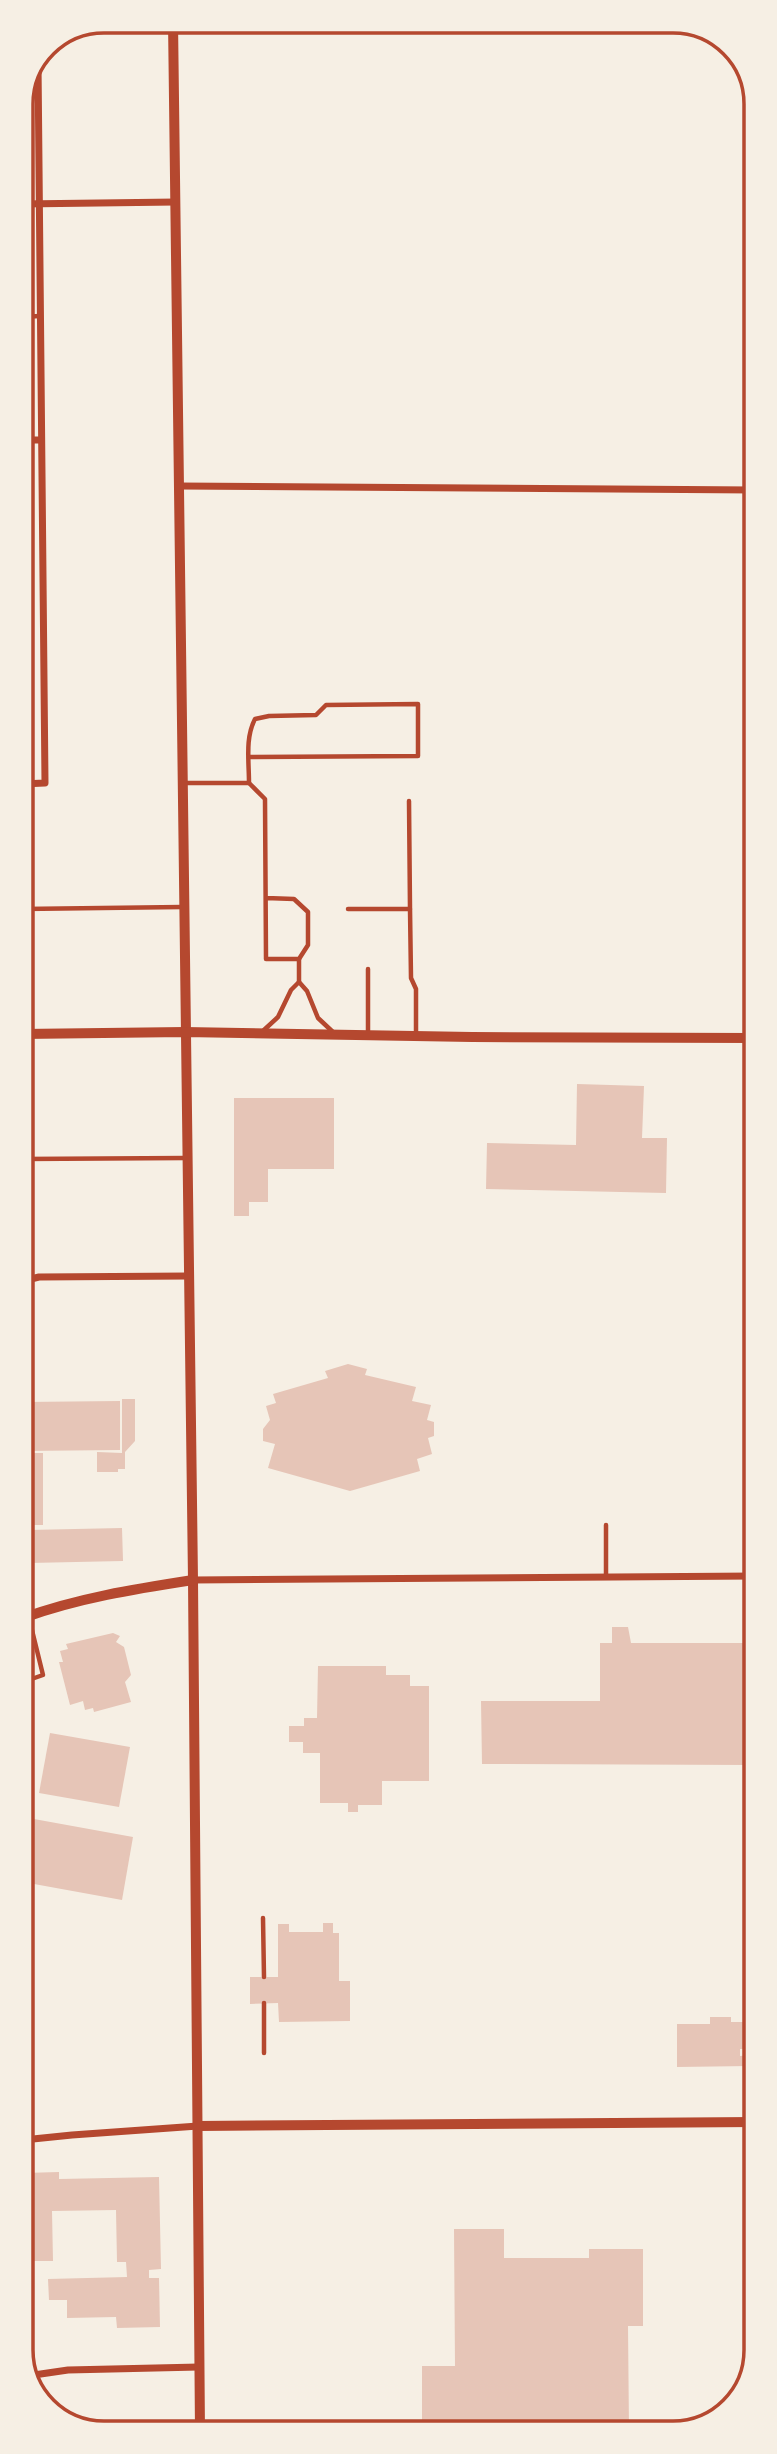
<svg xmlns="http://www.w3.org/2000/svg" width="777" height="2454" font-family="Ubuntu,sans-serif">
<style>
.building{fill:#e6c5b7}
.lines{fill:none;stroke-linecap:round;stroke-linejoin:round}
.service{stroke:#b5482f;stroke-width:4.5}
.minor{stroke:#b5482f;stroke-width:7}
.tertiary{stroke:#b5482f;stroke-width:10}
.rim{fill:none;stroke:#b5482f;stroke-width:3.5}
</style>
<rect width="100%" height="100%" fill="#f6efe4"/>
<g class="building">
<path d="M577,1084L644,1086L642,1138H667L666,1193L486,1189L487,1143L576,1145Z"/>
<path d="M234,1098H334V1169H268V1202H249V1216H234Z"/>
<path d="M348,1364L367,1369L365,1375L416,1387L412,1401L431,1405L427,1420L434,1422V1436L428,1438L432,1454L417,1459L420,1471L350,1491L268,1468L275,1444L263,1441V1429L270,1420L266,1406L276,1403L273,1394L328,1378L325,1371Z"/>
<path d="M122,1399H135V1441L125,1452V1469H118V1472H97V1452L122,1453Z"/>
<path d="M120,1401V1450L23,1451V1402Z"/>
<rect x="23" y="1453" width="20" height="72"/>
<path d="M122,1528L123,1561L29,1563L28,1530Z"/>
<path d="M612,1627H628L631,1643H752L750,1693H755V1749H751V1765L482,1764L481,1701H600V1643H612Z"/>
<path d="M113,1633L120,1636L116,1642L124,1647L131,1675L125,1682L131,1702L94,1712L93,1708L85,1710L83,1701L70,1705L59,1662H63L60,1651L68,1649L66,1644Z"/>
<path d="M318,1666H386V1675H410V1686H429V1781H382V1805H358V1812H348V1803H320V1753H303V1742H289V1726H304V1718H317Z"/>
<path d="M50,1733L130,1747L119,1807L39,1793Z"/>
<path d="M23,1817L133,1837L122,1900L23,1882Z"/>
<path d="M323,1923H333V1933H339V1981H350V2021L279,2022L278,2003L250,2004V1977H278V1924H289V1932H323Z"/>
<path d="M710,2017H731V2022H748L749,2049H740V2056L750,2055V2066L677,2067V2024H710Z"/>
<path d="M59,2172V2179L159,2177L161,2269L149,2270V2278H159L160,2327L117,2328L116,2317L67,2318V2300H49L48,2279L127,2277L126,2262H117L116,2210L52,2211L53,2261H24V2173Z"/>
<path d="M454,2229H504V2258H589V2249H643V2326H628L629,2431H422V2366H455Z"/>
<path d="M24,2284H32L33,2329H24Z"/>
</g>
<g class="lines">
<g class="service">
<path d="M30,81H38"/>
<path d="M21,317L40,316"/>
<path d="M183,783H249C249,761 245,738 255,719L269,716L316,715L326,705L418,704V756L249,757"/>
<path d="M249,783L265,799L266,959H299L308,945V912L294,899L266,898"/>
<path d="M22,909L182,907"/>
<path d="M348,909H410L409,801"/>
<path d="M410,909L411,978L416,989V1034"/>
<path d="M299,959V982"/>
<path d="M368,969V1035"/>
<path d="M264,1030L278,1017L291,990L299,982L307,991L318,1018L334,1033"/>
<path d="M22,1159L186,1158"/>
<path d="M606,1525V1577"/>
<path d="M23,1682L43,1675L29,1618"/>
<path d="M263,1918L264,1977"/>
<path d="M264,2003V2053"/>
</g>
<g class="minor">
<path d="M21,204L176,202"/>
<path d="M22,440H40"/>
<path d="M179,486L754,490"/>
<path d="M22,784L45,783L38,63"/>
<path d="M23,1281L39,1277L188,1276"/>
<path d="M193,1580L755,1576"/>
<path d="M23,2140L72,2135L198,2126"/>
<path d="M27,2376L68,2370L199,2367"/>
</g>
<g class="tertiary">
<path d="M173,21L193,1580L200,2432"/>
<path d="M22,1034L185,1032L472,1037L754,1038"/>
<path d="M23,1618C78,1598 135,1589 193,1580"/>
<path d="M198,2126L756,2122"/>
</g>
</g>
<path d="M0 0H777V2454H0ZM104 33H673A71 71 0 0 1 744 104V2350A71 71 0 0 1 673 2421H104A71 71 0 0 1 33 2350V104A71 71 0 0 1 104 33Z" fill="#f6efe4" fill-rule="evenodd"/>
<path class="rim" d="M104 33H673A71 71 0 0 1 744 104V2350A71 71 0 0 1 673 2421H104A71 71 0 0 1 33 2350V104A71 71 0 0 1 104 33Z"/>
</svg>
